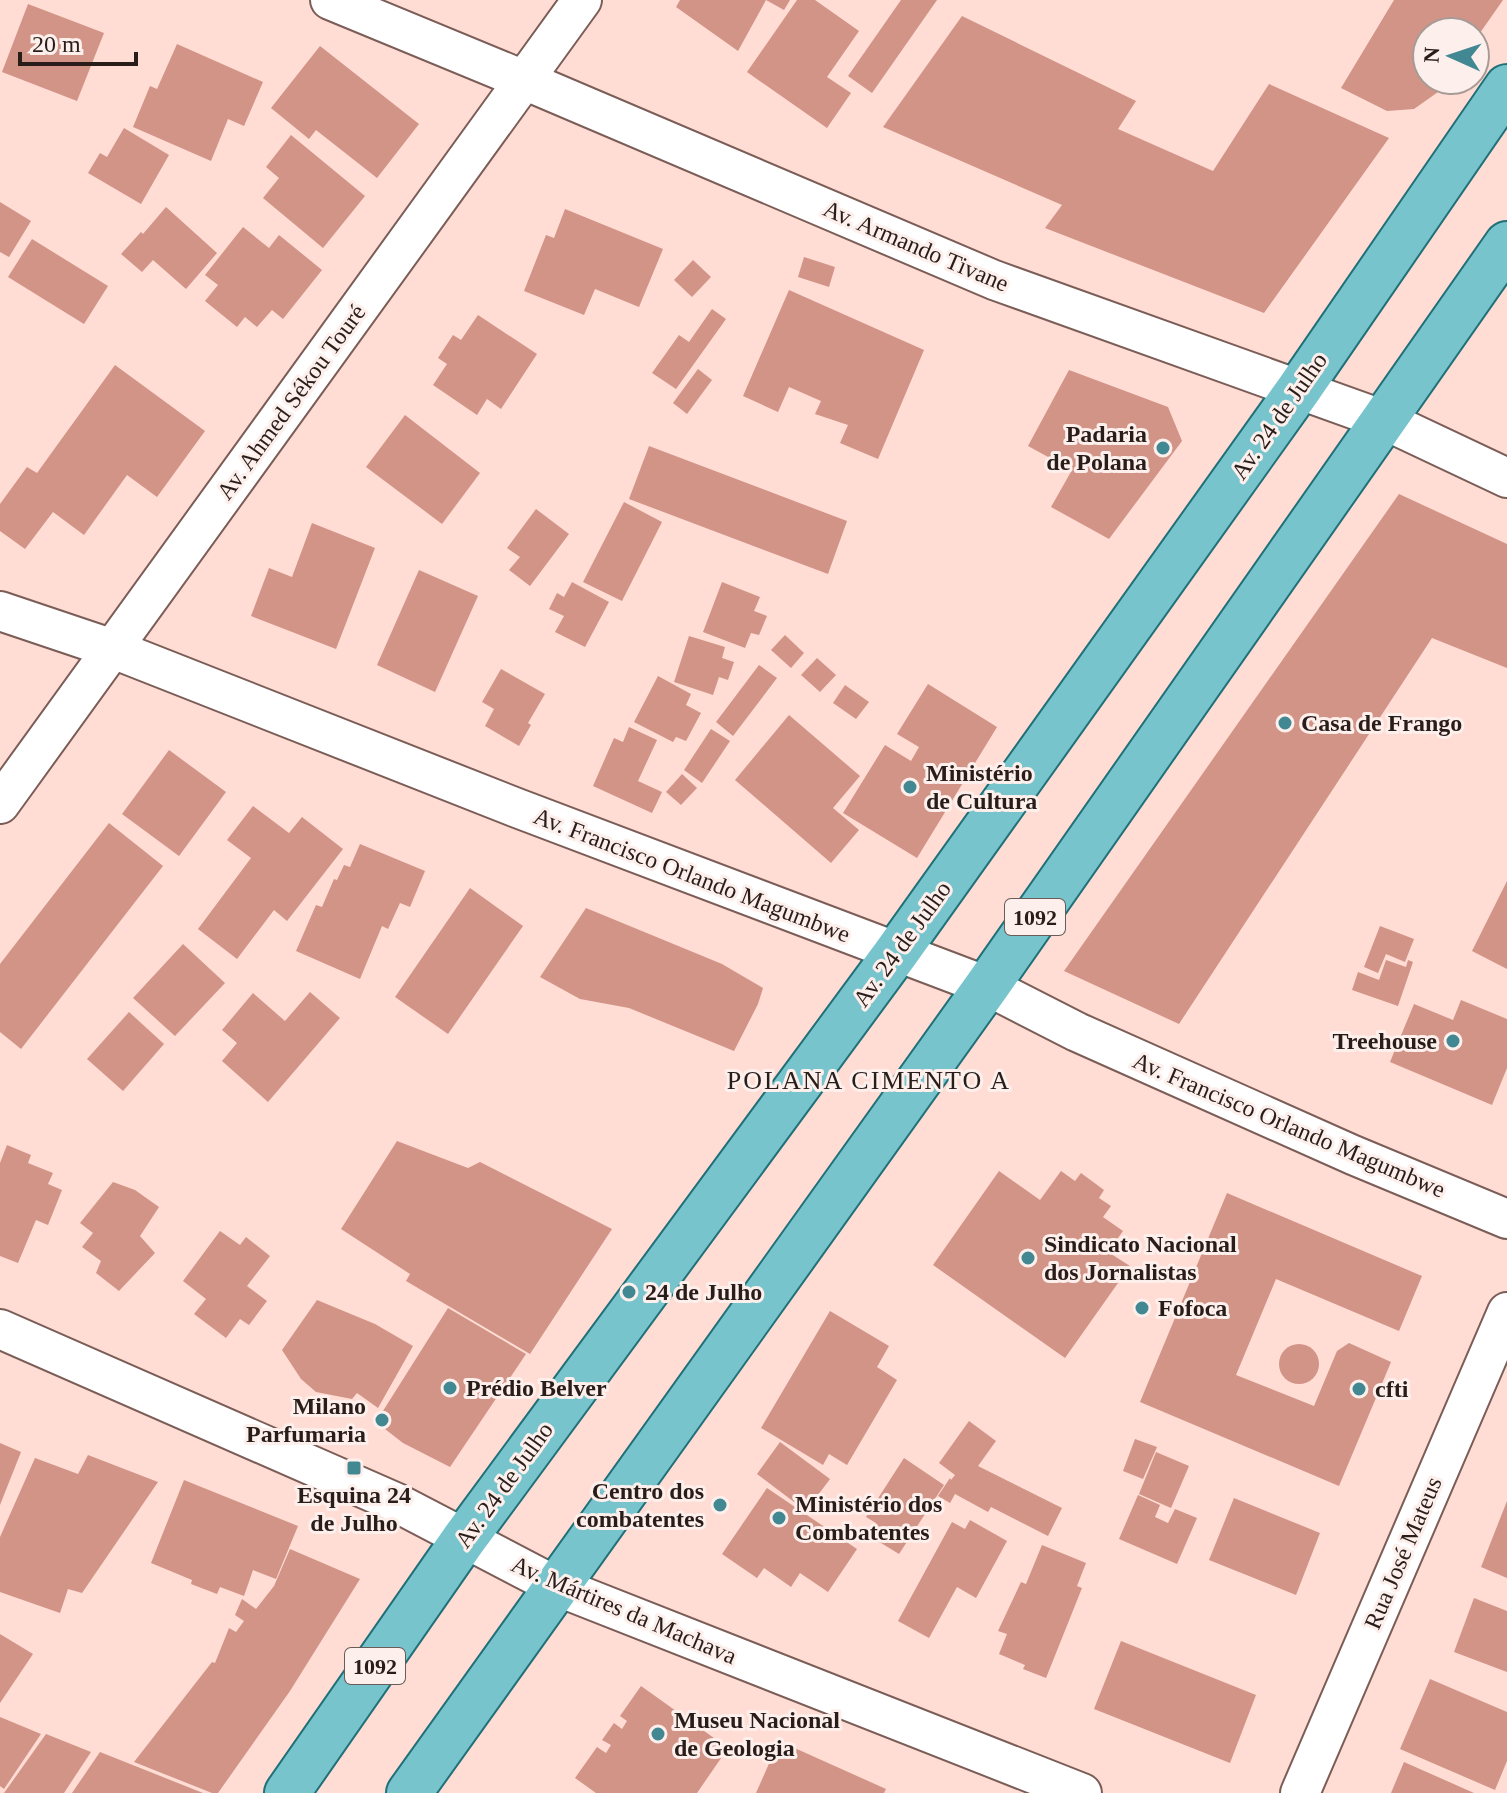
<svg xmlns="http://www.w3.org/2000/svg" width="1507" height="1793" font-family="'Times New Roman',serif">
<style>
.building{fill:#d29487}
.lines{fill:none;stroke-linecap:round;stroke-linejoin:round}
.minor-casing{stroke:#7b5d57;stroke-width:42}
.major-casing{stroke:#217078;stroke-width:48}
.minor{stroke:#fff;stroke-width:38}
.major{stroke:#77c4cd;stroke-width:44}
.poi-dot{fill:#428892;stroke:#fdefeb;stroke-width:3}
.labels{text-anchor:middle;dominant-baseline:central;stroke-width:6;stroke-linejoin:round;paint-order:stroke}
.shield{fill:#fdefeb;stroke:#695c59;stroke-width:2}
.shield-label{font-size:22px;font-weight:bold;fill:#291d1a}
.street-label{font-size:24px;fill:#291d1a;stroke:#fdefeb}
.poi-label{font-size:24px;font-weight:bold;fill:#291d1a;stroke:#fdefeb;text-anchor:start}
.neighbourhood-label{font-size:26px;letter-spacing:2px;fill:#291d1a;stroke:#fdefeb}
</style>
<rect width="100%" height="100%" fill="#ffdcd4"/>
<g class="building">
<path d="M680,0H790L784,10L766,0L738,51L676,7Z"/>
<path d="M797,0H815L859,31L827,77L851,93L827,128L747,72Z"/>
<path d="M901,0H937L872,93L848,76Z"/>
<path d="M1394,0H1503L1475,40V32H1427V80H1447L1438,92L1414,109L1387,111L1341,88Z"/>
<path d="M28,4L104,33L77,101L2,72Z"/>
<path d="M962,16L1136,101L1118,129L1213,171L1269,84L1389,138L1264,313L1045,228L1062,205L883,127Z"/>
<path d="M177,44L263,82L244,126L228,119L211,161L133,127L150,86L157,89Z"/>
<path d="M320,46L419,124L377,178L316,130L309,139L271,108Z"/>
<path d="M124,128L169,155L141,204L88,173L100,153L107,157Z"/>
<path d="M291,135L365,196L323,248L263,198L279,178L266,167Z"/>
<path d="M0,202L31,221L9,257L0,252Z"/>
<path d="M166,207L217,253L186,289L153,260L142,272L121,254L141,232L143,234Z"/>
<path d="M565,209L663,249L639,307L595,289L584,315L524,291L546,235L554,238Z"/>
<path d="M243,227L269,248L279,235L322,270L283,319L272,310L257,327L245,317L237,327L205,301L218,285L205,275Z"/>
<path d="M32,239L108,286L84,324L8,277Z"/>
<path d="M804,257L835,267L829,287L798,277Z"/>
<path d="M693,260L711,277L692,297L674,280Z"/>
<path d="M789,290L924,350L878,459L840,443L848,425L815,414L821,401L789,387L778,412L743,396Z"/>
<path d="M712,309L726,319L676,389L652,373L679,335L689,342Z"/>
<path d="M478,315L537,354L501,409L487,399L477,415L433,385L447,364L438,358L453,335L461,340Z"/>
<path d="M115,365L205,431L157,497L127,475L84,535L53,512L25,549L0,531V504L27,467L37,473Z"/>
<path d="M698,369L712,380L687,414L673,403Z"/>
<path d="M1069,370L1168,407L1182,441L1109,539L1051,507L1072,470L1028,446Z"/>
<path d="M405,415L480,473L442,524L366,467Z"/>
<path d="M649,446L847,521L828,574L629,499Z"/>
<path d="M1399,494L1507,544V668L1432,638L1179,1024L1064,971Z"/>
<path d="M624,502L662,522L622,601L583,582Z"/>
<path d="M536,509L569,534L530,586L509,570L520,557L507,548Z"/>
<path d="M312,523L375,548L336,649L251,616L269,568L292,577Z"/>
<path d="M419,570L478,596L435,692L377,665Z"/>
<path d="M572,582L609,602L585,647L555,632L564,616L549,609L557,593L564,597Z"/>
<path d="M722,582L760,597L754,611L767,616L759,635L751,633L745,648L703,632Z"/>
<path d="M785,635L804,653L791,668L771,650Z"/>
<path d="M689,636L725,647L722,658L734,662L728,680L719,677L713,695L674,682Z"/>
<path d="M817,658L836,675L820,692L801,675Z"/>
<path d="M759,665L777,678L733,736L716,722Z"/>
<path d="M501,669L545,694L528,723L531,725L519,746L485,726L494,709L482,702Z"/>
<path d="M658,676L691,694L686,705L701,713L686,741L676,737L673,742L634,722Z"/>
<path d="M928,684L997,727L917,858L843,813L885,745L911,761L919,747L897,734Z"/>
<path d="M845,685L869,702L856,719L833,703Z"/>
<path d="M789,715L860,776L833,808L859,830L831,863L735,780Z"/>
<path d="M629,727L657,740L638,781L662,792L652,813L593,786L614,738L623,742Z"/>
<path d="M711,729L730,741L702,783L684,770Z"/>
<path d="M169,750L226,792L179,856L122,814Z"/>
<path d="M682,774L697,788L681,805L666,792Z"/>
<path d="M253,806L289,833L302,817L343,849L287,921L274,910L237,959L198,929L251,858L227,840Z"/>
<path d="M109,823L163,866L21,1049L0,1032V964Z"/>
<path d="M360,844L425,871L410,907L400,903L388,929L382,926L360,979L296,951L316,905L322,907L334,879L337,880L344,865L350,867Z"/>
<path d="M1507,881V969L1472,951Z"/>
<path d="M470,888L523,926L448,1034L395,997Z"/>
<path d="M586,908L722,964L763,988L758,1004L734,1051L629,1008L580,999L540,977Z"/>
<path d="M1380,926L1414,939L1405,962L1386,954L1378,973L1364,967Z"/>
<path d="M183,944L225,983L175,1036L133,998Z"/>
<path d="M1386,960L1406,967L1408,960L1413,962L1398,1006L1352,990L1358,972L1379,980Z"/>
<path d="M310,992L340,1018L268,1102L222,1061L237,1043L222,1030L253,993L285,1021Z"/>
<path d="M1461,1000L1507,1019V1068L1492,1105L1390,1062L1414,1004L1453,1020Z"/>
<path d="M129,1012L164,1044L123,1091L87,1059Z"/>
<path d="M397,1141L468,1168L480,1162L612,1229L530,1354L406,1281L410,1274L341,1229Z"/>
<path d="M7,1145L31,1155L28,1163L53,1173L48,1184L62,1190L48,1225L36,1220L18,1263L0,1256V1163Z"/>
<path d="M999,1171L1040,1200L1061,1171L1075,1181L1081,1173L1104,1190L1099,1198L1111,1206L1103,1217L1123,1231L1108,1252L1130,1266L1065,1358L933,1265Z"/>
<path d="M113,1182L135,1190L159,1207L140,1236L155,1253L119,1291L96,1273L101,1261L82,1247L93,1233L80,1223Z"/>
<path d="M1227,1193L1422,1276L1399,1331L1276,1279L1236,1375L1314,1406L1337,1351L1349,1343L1391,1362L1339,1486L1140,1402Z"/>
<path d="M220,1231L240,1245L246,1237L270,1256L247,1286L267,1301L249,1325L240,1319L226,1338L194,1314L206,1299L183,1281Z"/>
<path d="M317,1300L375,1324L413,1346L378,1408L357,1393L352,1399L316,1392L301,1379L282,1350Z"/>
<path d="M448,1308L526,1354L450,1467L403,1443L376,1422Z"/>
<path d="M830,1311L889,1346L877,1367L897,1380L847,1465L829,1454L823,1465L761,1428Z"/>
<circle cx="1299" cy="1364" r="20"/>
<path d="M969,1421L996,1441L978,1466L1062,1508L1048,1536L991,1507L988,1512L955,1494L950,1503L938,1496L950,1478L951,1480L955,1475L939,1463Z"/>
<path d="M1135,1439L1157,1447L1143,1479L1123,1471Z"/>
<path d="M780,1442L830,1479L806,1511L757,1474Z"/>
<path d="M0,1443L21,1452L0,1505Z"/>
<path d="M1156,1452L1189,1466L1171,1508L1139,1494Z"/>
<path d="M88,1455L158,1482L82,1593L68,1589L60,1613L0,1592V1537L35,1458L78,1474Z"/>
<path d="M904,1458L944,1485L899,1554L868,1535L876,1523L866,1517Z"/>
<path d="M184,1480L298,1526L276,1579L253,1570L244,1596L220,1587L217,1594L191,1584L192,1580L151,1563Z"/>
<path d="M767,1488L857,1549L828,1592L800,1573L791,1587L764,1568L757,1578L722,1554Z"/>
<path d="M1138,1495L1160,1505L1155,1517L1168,1523L1175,1509L1197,1518L1177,1564L1119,1539Z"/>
<path d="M1234,1498L1320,1533L1296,1595L1209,1560Z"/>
<path d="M1507,1501V1578L1481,1567Z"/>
<path d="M970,1520L1007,1541L976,1598L957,1587L929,1638L898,1621L952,1522L965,1529Z"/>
<path d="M1042,1545L1086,1563L1077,1586L1082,1588L1046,1678L1023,1669L1025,1665L999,1654L1007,1634L998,1631L1021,1582L1026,1584Z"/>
<path d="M290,1549L360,1579L290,1691L218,1793H212L134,1762L212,1662L215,1663L229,1628L236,1632L244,1621L235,1615L242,1599L256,1609L274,1586Z"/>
<path d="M1474,1598L1507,1611V1672L1454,1652Z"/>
<path d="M0,1634L33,1654L0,1703Z"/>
<path d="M1121,1641L1256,1695L1230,1763L1094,1709Z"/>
<path d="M1430,1679L1507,1712V1761L1495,1790L1400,1749Z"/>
<path d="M641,1686L728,1748L697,1793H596L575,1778L597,1747L606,1753L611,1745L602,1740L614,1723L622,1729L627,1721L620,1716Z"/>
<path d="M0,1717L41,1734L4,1789L0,1786Z"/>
<path d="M46,1734L91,1752L64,1793H4Z"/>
<path d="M779,1741L886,1789L884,1793H756Z"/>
<path d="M100,1752L203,1793H72Z"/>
<path d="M1404,1762L1474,1793H1391Z"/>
</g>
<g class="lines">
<defs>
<g id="minor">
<path d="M330,0L524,80L994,280L1384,420L1507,478"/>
<path d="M0,611L113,649L517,808L987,986L1077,1032L1353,1155L1507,1219"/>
<path d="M0,804L582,0"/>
<path d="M0,1329L397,1503L556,1586L1082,1793"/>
<path d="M1300,1793L1507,1312"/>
</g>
<g id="major">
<path d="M287,1793L464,1539L896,953L1299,389L1507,87"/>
<path d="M409,1793L987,986L1507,244"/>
</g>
</defs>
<use href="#minor" class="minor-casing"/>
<use href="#major" class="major-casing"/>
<use href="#minor" class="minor"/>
<use href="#major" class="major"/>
</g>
<g class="poi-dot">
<circle cx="1163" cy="448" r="8"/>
<circle cx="1285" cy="723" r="8"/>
<circle cx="910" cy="787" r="8"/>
<circle cx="1453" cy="1041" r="8"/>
<circle cx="1028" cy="1258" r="8"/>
<circle cx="629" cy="1292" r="8"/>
<circle cx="1142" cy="1308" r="8"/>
<circle cx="450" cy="1388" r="8"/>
<circle cx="1359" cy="1389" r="8"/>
<circle cx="382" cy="1420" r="8"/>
<rect x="346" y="1460" width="16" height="16" rx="4"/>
<circle cx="720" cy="1505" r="8"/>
<circle cx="779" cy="1518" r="8"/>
<circle cx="658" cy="1734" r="8"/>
</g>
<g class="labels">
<g class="shield">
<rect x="1005" y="899" width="60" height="36" rx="6"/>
<rect x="345" y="1648" width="60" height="36" rx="6"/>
</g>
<g class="shield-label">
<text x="1035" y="917">1092</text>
<text x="375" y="1666">1092</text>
</g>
<g class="street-label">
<text transform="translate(916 246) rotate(23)">Av. Armando Tivane</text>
<text transform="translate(291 402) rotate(-54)">Av. Ahmed Sékou Touré</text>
<text transform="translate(1279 416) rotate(-55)">Av. 24 de Julho</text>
<text transform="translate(692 875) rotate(21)">Av. Francisco Orlando Magumbwe</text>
<text transform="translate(902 944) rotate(-54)">Av. 24 de Julho</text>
<text transform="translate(1289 1125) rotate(23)">Av. Francisco Orlando Magumbwe</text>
<text transform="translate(504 1485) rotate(-54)">Av. 24 de Julho</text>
<text transform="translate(1403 1553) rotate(-67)">Rua José Mateus</text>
<text transform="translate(624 1610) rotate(23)">Av. Mártires da Machava</text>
</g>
<g class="poi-label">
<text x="1147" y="434" text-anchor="end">Padaria<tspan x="1147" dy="28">de Polana</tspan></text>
<text x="1301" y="723">Casa de Frango</text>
<text x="926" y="773">Ministério<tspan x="926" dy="28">de Cultura</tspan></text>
<text x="1437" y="1041" text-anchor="end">Treehouse</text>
<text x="1044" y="1244">Sindicato Nacional<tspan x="1044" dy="28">dos Jornalistas</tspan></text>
<text x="645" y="1292">24 de Julho</text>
<text x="1158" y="1308">Fofoca</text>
<text x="466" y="1388">Prédio Belver</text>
<text x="1375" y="1389">cfti</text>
<text x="366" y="1406" text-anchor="end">Milano<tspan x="366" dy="28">Parfumaria</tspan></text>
<text x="704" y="1491" text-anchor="end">Centro dos<tspan x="704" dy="28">combatentes</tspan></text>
<text x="354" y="1495" text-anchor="middle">Esquina 24<tspan x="354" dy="28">de Julho</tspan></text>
<text x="795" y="1504">Ministério dos<tspan x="795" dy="28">Combatentes</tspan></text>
<text x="674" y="1720">Museu Nacional<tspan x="674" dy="28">de Geologia</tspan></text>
</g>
<g class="neighbourhood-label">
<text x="869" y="1080">POLANA CIMENTO A</text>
</g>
</g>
<g transform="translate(1451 56) rotate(273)"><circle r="38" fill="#fdefeb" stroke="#a89b97" stroke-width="2"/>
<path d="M0-6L14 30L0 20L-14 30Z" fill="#428892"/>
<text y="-12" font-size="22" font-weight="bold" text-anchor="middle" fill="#291d1a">N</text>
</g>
<path d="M20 52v12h116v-12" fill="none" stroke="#291d1a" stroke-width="4"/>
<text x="32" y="52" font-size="24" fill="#291d1a" stroke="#fdefeb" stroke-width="6" paint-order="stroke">20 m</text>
</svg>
